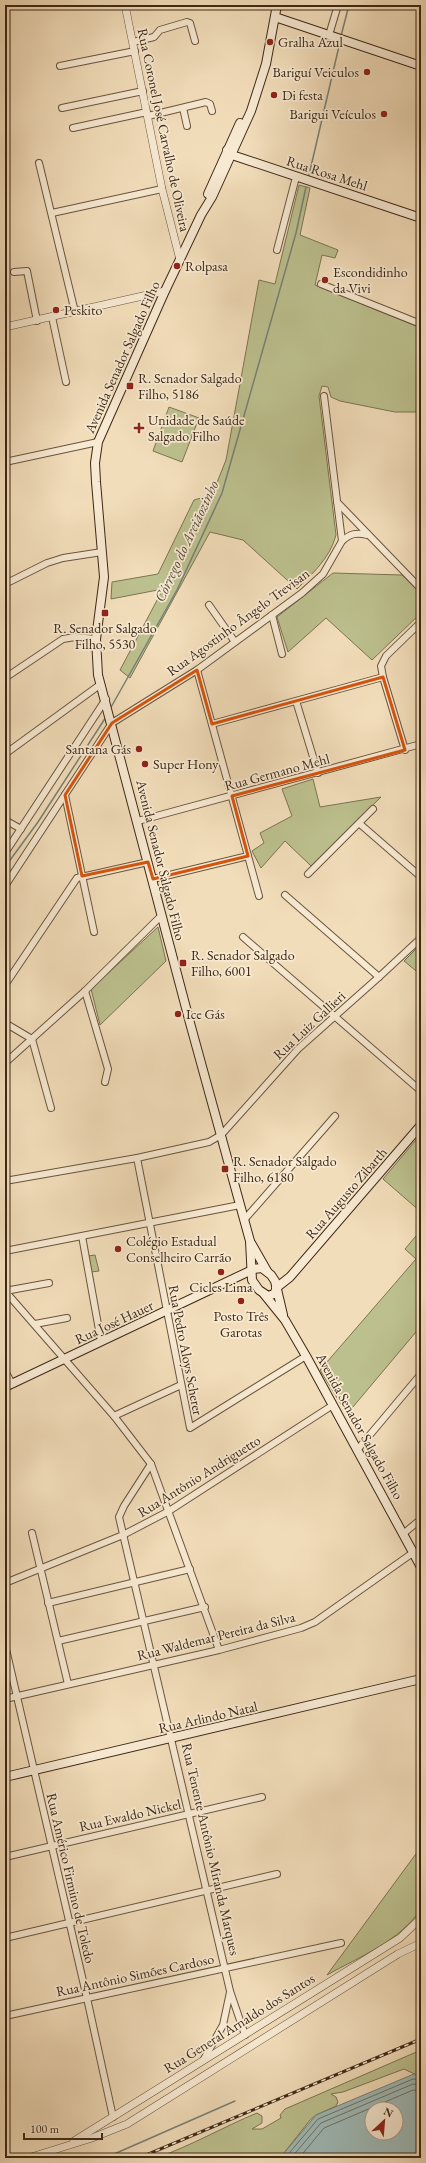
<svg xmlns="http://www.w3.org/2000/svg" width="426" height="2163" font-family="'EB Garamond',serif">
<style>
.green{fill:#bcc08e;stroke:#7c7452}
.water{fill:#9ebab8;stroke:#778077;fill-rule:evenodd}
.lines{fill:none;stroke-linecap:round;stroke-linejoin:round}
.shore{stroke:#6e7166;stroke-width:1}
.stream{stroke:#778077;stroke-width:1.5}
.minor-casing{stroke:#6a553e;stroke-width:8}
.tertiary-casing{stroke:#6a553e;stroke-width:8}
.secondary-casing{stroke:#3d2815;stroke-width:10}
.minor{stroke:#f7e9d2;stroke-width:6}
.tertiary{stroke:#f7e9d2;stroke-width:7}
.secondary{stroke:#f7e9d2;stroke-width:8}
.rail-casing{stroke:#3d2815;stroke-width:3}
.rail{stroke:#f7e9d2;stroke-width:1.5;stroke-dasharray:4.5;stroke-linecap:butt}
.marked{fill:none;stroke:#d7540d;stroke-width:3;stroke-linejoin:round}
.poi-dot{fill:#8f2418;stroke:#f7e9d2;stroke-width:1.5}
.labels{text-anchor:middle;dominant-baseline:central;stroke-width:3.5;stroke-linejoin:round;paint-order:stroke}
.poi-label{font-size:14px;fill:#3d2815;stroke:#f7e9d2;text-anchor:start}
.street-label{font-size:14px;fill:#3d2815;stroke:#f7e9d2}
.water-label{font-size:15px;font-style:italic;fill:#554c3e;stroke:#f7e9d2}
</style>
<rect width="100%" height="100%" fill="#f2ddba"/>
<filter id="stains"><feTurbulence type="fractalNoise" baseFrequency=".005" numOctaves="4"/><feColorMatrix values="0 0 0 0 .2 0 0 0 0 .09 0 0 0 0 .02 0 0 0 .5 -.17"/></filter>
<radialGradient id="worn" r=".72"><stop offset=".6" stop-color="#630" stop-opacity="0"/><stop offset="1" stop-color="#630" stop-opacity=".3"/></radialGradient>
<g class="green">
<path d="M299,185L310,188L300,235L338,250L335,258L322,255L315,285L421,328V412H395L340,401L331,397L328,387L322,386L319,396L336,535C330,558 313,573 297,589L243,540L210,532L130,678L120,670L163,589L111,599L112,582L158,574L194,500L212,495L226,460L259,280L275,284Z"/>
<path d="M169,407L199,418L182,462L153,451Z"/>
<path d="M333,573L402,575L421,594V613L372,660L326,618L288,652L277,617Z"/>
<path d="M313,779L320,807L381,797L311,866L285,841L261,868L252,851L264,843L260,833L292,816L282,789Z"/>
<path d="M158,927L166,961L100,1025L91,989Z"/>
<path d="M421,944V975L404,961Z"/>
<path d="M421,1134V1212L383,1179Z"/>
<path d="M421,1230V1326L347,1414L320,1370L416,1259L405,1249Z"/>
<path d="M95,1255L99,1271L91,1272L88,1256Z"/>
<path d="M421,1847V1909C400,1941 359,1957 327,1975Z"/>
<path d="M421,2050V2077L404,2069L343,2092L331,2094L336,2097L338,2102L336,2106L316,2115L310,2120L280,2158H156C191,2146 223,2127 257,2113L262,2116V2123L252,2129H262L281,2118L280,2115L285,2109Z"/>
</g>
<path class="water" d="M414,2074L421,2077V2158H280L316,2115ZM372,2109H396V2133H372Z"/>
<g class="lines">
<g class="shore">
<path d="M285,2158L318,2119L413,2079L421,2080"/>
<path d="M291,2158L321,2123L413,2084L421,2085"/>
<path d="M299,2158L324,2128L413,2090L421,2091"/>
</g>
<g class="stream">
<path d="M341,36L349,5"/>
<path d="M309,175L340,42"/>
<path d="M110,709L177,590L222,493L296,233L306,187"/>
<path d="M5,867L38,822L106,717"/>
<path d="M105,2158L235,2101"/>
</g>
<defs>
<g id="minor">
<path d="M329,35L338,5"/>
<path d="M133,42L154,37L160,30L187,22L190,23L195,41"/>
<path d="M60,66L135,51"/>
<path d="M62,108L143,91"/>
<path d="M183,108L187,126"/>
<path d="M148,116L206,102L210,104L212,111"/>
<path d="M73,128L147,112"/>
<path d="M39,163L75,312"/>
<path d="M52,213L162,189"/>
<path d="M277,250L296,177"/>
<path d="M14,272L27,271L37,321"/>
<path d="M321,284L421,324"/>
<path d="M52,317L66,382"/>
<path d="M5,462L98,442"/>
<path d="M337,502L421,589"/>
<path d="M342,541C350,534 356,532 367,535"/>
<path d="M5,584L47,563L63,558L102,552"/>
<path d="M209,605L235,642"/>
<path d="M272,615L282,654"/>
<path d="M197,670L259,896"/>
<path d="M5,678L63,639L75,637L96,639"/>
<path d="M296,701L318,773"/>
<path d="M212,724L383,677"/>
<path d="M405,750L383,677L381,666L386,656L421,622"/>
<path d="M5,754L101,684"/>
<path d="M65,795L94,932"/>
<path d="M5,820L21,829"/>
<path d="M138,821L421,744"/>
<path d="M360,824L421,877"/>
<path d="M5,853L106,699"/>
<path d="M308,874L373,809"/>
<path d="M153,879L248,856"/>
<path d="M5,886L112,723L197,670L302,593L323,574L342,541L324,396"/>
<path d="M285,895L379,977"/>
<path d="M243,937L421,1091"/>
<path d="M5,985L77,878L148,862"/>
<path d="M85,991L108,1069L105,1082"/>
<path d="M5,1023L32,1039L51,1108"/>
<path d="M5,1063L85,991L162,915"/>
<path d="M137,1158L190,1428L306,1356"/>
<path d="M5,1181L137,1158L209,1142L221,1135L298,1049L379,977L421,938"/>
<path d="M244,1220L335,1116"/>
<path d="M82,1236L101,1341"/>
<path d="M5,1251L240,1205"/>
<path d="M5,1291L114,1416L151,1464L219,1650"/>
<path d="M5,1291L49,1283"/>
<path d="M35,1324L67,1318"/>
<path d="M5,1371L12,1384"/>
<path d="M114,1416L181,1385"/>
<path d="M358,1449L421,1374"/>
<path d="M151,1464L124,1506L119,1517L230,1991L245,2035"/>
<path d="M32,1533L68,1684"/>
<path d="M403,1534L421,1519"/>
<path d="M5,1583L123,1535L169,1511L333,1405"/>
<path d="M48,1603L190,1569"/>
<path d="M58,1641L205,1607"/>
<path d="M5,1645L87,1998L113,2117"/>
<path d="M5,1699L219,1650L301,1628L315,1622L414,1552"/>
<path d="M5,1857L262,1797"/>
<path d="M5,1938L277,1874"/>
<path d="M5,2016L341,1943"/>
<path d="M204,2059L223,2025L230,1992"/>
</g>
<g id="tertiary">
<path d="M125,5L162,189L180,260"/>
<path d="M5,327L165,291"/>
<path d="M74,2141L400,1938L421,1918"/>
<path d="M28,2158L92,2138L127,2124L398,1954L421,1943"/>
</g>
<g id="secondary">
<path d="M275,17L421,66"/>
<path d="M227,150L232,155L421,218"/>
<path d="M208,194L240,123"/>
<path d="M251,1243L267,1271"/>
<path d="M253,1269L262,1268L271,1275L275,1281L283,1315"/>
<path d="M276,1288L290,1277L421,1125"/>
<path d="M276,1290L274,1294L268,1296L259,1290L252,1280L250,1241L190,1023L98,675L96,639L104,577L96,482L95,463L98,442L165,291L201,215L212,197L251,111L266,64L277,5"/>
<path d="M264,1294L285,1320L306,1356L421,1567"/>
<path d="M5,1387L252,1270"/>
<path d="M5,1777L421,1679"/>
</g>
</defs>
<use href="#minor" class="minor-casing"/>
<use href="#tertiary" class="tertiary-casing"/>
<use href="#secondary" class="secondary-casing"/>
<use href="#minor" class="minor"/>
<use href="#tertiary" class="tertiary"/>
<use href="#secondary" class="secondary"/>
<defs>
<path id="rail" d="M139,2158L421,2039"/>
</defs>
<use href="#rail" class="rail-casing"/>
<use href="#rail" class="rail"/>
</g>
<path class="marked" d="M197,670L212,724L383,677L405,750L232,796L248,856L153,879L148,862L82,876L65,795L112,723Z"/>
<g class="poi-dot">
<circle cx="270" cy="42" r="4"/>
<circle cx="367" cy="72" r="4"/>
<circle cx="274" cy="95" r="4"/>
<circle cx="384" cy="114" r="4"/>
<circle cx="177" cy="266" r="4"/>
<circle cx="325" cy="280" r="4"/>
<circle cx="56" cy="310" r="4"/>
<rect x="126" y="382" width="8" height="8" rx="2"/>
<path d="M137 422h4v4h4v4h-4v4h-4v-4h-4v-4h4z"/>
<rect x="101" y="609" width="8" height="8" rx="2"/>
<circle cx="139" cy="749" r="4"/>
<circle cx="145" cy="764" r="4"/>
<rect x="179" y="959" width="8" height="8" rx="2"/>
<circle cx="178" cy="1014" r="4"/>
<rect x="221" y="1165" width="8" height="8" rx="2"/>
<circle cx="118" cy="1249" r="4"/>
<circle cx="221" cy="1272" r="4"/>
<circle cx="241" cy="1301" r="4"/>
</g>
<g class="labels">
<g class="poi-label">
<text x="278" y="42">Gralha Azul</text>
<text x="359" y="72" text-anchor="end">Bariguí Veiculos</text>
<text x="282" y="95">Di festa</text>
<text x="376" y="114" text-anchor="end">Barigui Veículos</text>
<text x="185" y="266">Rolpasa</text>
<text x="333" y="272">Escondidinho<tspan x="333" dy="16">da Vivi</tspan></text>
<text x="64" y="310">Peskito</text>
<text x="138" y="378">R. Senador Salgado<tspan x="138" dy="16">Filho, 5186</tspan></text>
<text x="148" y="420">Unidade de Saúde<tspan x="148" dy="16">Salgado Filho</tspan></text>
<text x="105" y="628" text-anchor="middle">R. Senador Salgado<tspan x="105" dy="16">Filho, 5530</tspan></text>
<text x="131" y="749" text-anchor="end">Santana Gás</text>
<text x="153" y="764">Super Hony</text>
<text x="191" y="955">R. Senador Salgado<tspan x="191" dy="16">Filho, 6001</tspan></text>
<text x="186" y="1014">Ice Gás</text>
<text x="233" y="1161">R. Senador Salgado<tspan x="233" dy="16">Filho, 6180</tspan></text>
<text x="126" y="1241">Colégio Estadual<tspan x="126" dy="16">Conselheiro Carrão</tspan></text>
<text x="221" y="1287" text-anchor="middle">Cicles Lima</text>
<text x="241" y="1316" text-anchor="middle">Posto Três<tspan x="241" dy="16">Garotas</tspan></text>
</g>
<g class="street-label">
<text transform="translate(164 130) rotate(78)">Rua Coronel José Carvalho de Oliveira</text>
<text transform="translate(327 173) rotate(18)">Rua Rosa Mehl</text>
<text transform="translate(122 357) rotate(-66)">Avenida Senador Salgado Filho</text>
<text transform="translate(238 622) rotate(-36)">Rua Agostinho Ângelo Trevisan</text>
<text transform="translate(277 772) rotate(-15)">Rua Germano Mehl</text>
<text transform="translate(161 860) rotate(76)">Avenida Senador Salgado Filho</text>
<text transform="translate(309 1025) rotate(-43)">Rua Luiz Gallieri</text>
<text transform="translate(346 1193) rotate(-49)">Rua Augusto Zibarth</text>
<text transform="translate(114 1322) rotate(-25)">Rua José Hauer</text>
<text transform="translate(186 1350) rotate(79)">Rua Pedro Aloys Scherer</text>
<text transform="translate(360 1426) rotate(61)">Avenida Senador Salgado Filho</text>
<text transform="translate(199 1476) rotate(-32)">Rua Antônio Andriguetto</text>
<text transform="translate(216 1636) rotate(-14)">Rua Waldemar Pereira da Silva</text>
<text transform="translate(208 1717) rotate(-13)">Rua Arlindo Natal</text>
<text transform="translate(130 1815) rotate(-13)">Rua Ewaldo Nickel</text>
<text transform="translate(211 1849) rotate(77)">Rua Tenente Antônio Miranda Marques</text>
<text transform="translate(71 1878) rotate(77)">Rua Américo Firmino de Toledo</text>
<text transform="translate(135 1975) rotate(-12)">Rua Antônio Simões Cardoso</text>
<text transform="translate(239 2023) rotate(-32)">Rua General Arnaldo dos Santos</text>
</g>
<g class="water-label">
<text transform="translate(186 541) rotate(-65)">Córrego do Areiãozinho</text>
</g>
</g>
<rect width="426" height="2163" fill="none" stroke="#f2ddba" stroke-width="20"/>
<rect x="6" y="6" width="414" height="2151" fill="none" stroke="#3d2815" stroke-width="2"/>
<rect x="10" y="10" width="406" height="2143" fill="none" stroke="#3d2815"/>
<g transform="translate(384 2121) rotate(26)"><circle r="19" fill="#f7e9d2" stroke="#ad9c86"/>
<path d="M0-3L7 15L0 10L-7 15Z" fill="#8f2418"/>
<text y="-6" font-size="11" font-weight="bold" text-anchor="middle" fill="#3d2815">N</text>
</g>
<path d="M24 2133v6h78v-6" fill="none" stroke="#3d2815" stroke-width="2"/>
<text x="30" y="2133" font-size="12" fill="#3d2815" stroke="#f7e9d2" stroke-width="3" paint-order="stroke">100 m</text>
<rect width="100%" height="100%" filter="url(#stains)"/>
<rect width="100%" height="100%" fill="url(#worn)"/>
</svg>
